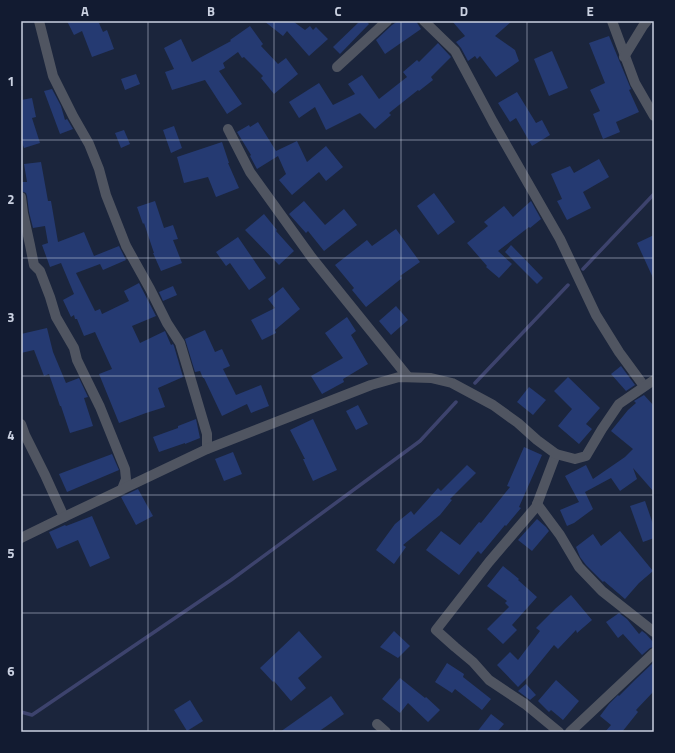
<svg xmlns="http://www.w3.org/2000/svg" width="675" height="753" font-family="'Titillium Web',sans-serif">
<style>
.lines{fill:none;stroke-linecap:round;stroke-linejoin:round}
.stream{stroke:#3d436d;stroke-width:3.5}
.building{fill:#253a72}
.minor{stroke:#505561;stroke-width:10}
.grid{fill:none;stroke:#cad1e1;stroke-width:1;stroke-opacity:0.55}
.neatline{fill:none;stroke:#cad1e1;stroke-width:1.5}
.grid-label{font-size:13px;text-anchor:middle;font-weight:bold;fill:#cad1e1}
</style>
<rect width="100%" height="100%" fill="#1b253c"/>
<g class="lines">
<g class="stream">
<path d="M583,269L654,194"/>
<path d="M475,383L568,285"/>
<path d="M21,712L32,715L231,580L420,441L456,402"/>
</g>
</g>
<g class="building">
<path d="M67,21H104L99,23L103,32L107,30L114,49L92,57L82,31L74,35Z"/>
<path d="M264,21H295L294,22L305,30L310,26L313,30L316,27L328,39L309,56L287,31L283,36Z"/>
<path d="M360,21H366L369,24L340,54L333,47Z"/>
<path d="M398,21H416L421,29L385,54L376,40L392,25Z"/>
<path d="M452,21H512L495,36L515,50L519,61L496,77L480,56L477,59L475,56L468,61L461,48L456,42L465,36Z"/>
<path d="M250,26L263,44L261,46L278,64L286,58L298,74L274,94L261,78L263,76L244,57L242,58L238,52L223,63L225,68L219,71L242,104L227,114L205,80L172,90L165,72L174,69L164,48L181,39L192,62L231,41L230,40Z"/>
<path d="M609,36L631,89L629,90L639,112L616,122L620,132L603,139L593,114L600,111L590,90L605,83L589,43Z"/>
<path d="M438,43L451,57L431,77L433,80L419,91L418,90L389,113L391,115L375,129L360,113L326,130L315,107L299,118L289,102L319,83L333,105L355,94L348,84L362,75L379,99L407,77L403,72L417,60L419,62Z"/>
<path d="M552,51L568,88L549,96L534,59Z"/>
<path d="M136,74L140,84L125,90L121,79Z"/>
<path d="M52,89L61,106L65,120L67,119L73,129L60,134L44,91Z"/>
<path d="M517,92L536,123L542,120L550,135L532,146L516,118L510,122L498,103Z"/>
<path d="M32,98L36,117L32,118L40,143L24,148L21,140V100Z"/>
<path d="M258,122L276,151L297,141L307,162L326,146L343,167L326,181L319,172L292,195L279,180L286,174L278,156L257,169L250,156L251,155L237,132L249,125L250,127Z"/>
<path d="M174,126L182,148L171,153L163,130Z"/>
<path d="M124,130L130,144L121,148L115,133Z"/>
<path d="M222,142L229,163H228L239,188L216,197L208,177L184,183L177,157Z"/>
<path d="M599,159L609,177L583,192L591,208L567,220L557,201L562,199L551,174L570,166L574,173Z"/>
<path d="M41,162L48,201H51L58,242L84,232L94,256L119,246L126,260L103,270L100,264L76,273L95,311L100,309L102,314L129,301L124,291L139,283L156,316L132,326L140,343L165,331L171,345L173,344L174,346L183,377L158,388L165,407L146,413L119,423L99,374L112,369L95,332L84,336L77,319H75L74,315L71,317L63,300L74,294L61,263L50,267L42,245L48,243L45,226L33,228L29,212L27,196L26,193L21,191V182H27L24,164Z"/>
<path d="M434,193L455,222L438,235L417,206Z"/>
<path d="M155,201L164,228L173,225L178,239L173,240L182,263L161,271L153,253H154L144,223L143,224L137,207Z"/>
<path d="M304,201L325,225L344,209L357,225L324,251L308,231L306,233L289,214Z"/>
<path d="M531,201L541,219L530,228L529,227L498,251L512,264L499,278L486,267L487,266L467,243L488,226L484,222L504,206L513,217Z"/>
<path d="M264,214L277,230L276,231L294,251L279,265L245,230Z"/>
<path d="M396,229L420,262L400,276L402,278L366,307L352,290L354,288L335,265L367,240L372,246Z"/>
<path d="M654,235V280L637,243Z"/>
<path d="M238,237L266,278L249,290L230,263L226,266L216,252Z"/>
<path d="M511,245L543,278L537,284L505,252Z"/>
<path d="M173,286L177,295L163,301L159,292Z"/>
<path d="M283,287L300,309L275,330L276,333L262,340L251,320L275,308L268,299Z"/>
<path d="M396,306L408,320L391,335L379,321Z"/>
<path d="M347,317L356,331L351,335L368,364L343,379L344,382L322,394L311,376L343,358L325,333Z"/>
<path d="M47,328L53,352L66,383L79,378L88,397L84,398L93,426L70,433L61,406H60L49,374L44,376L34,350L21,353V334Z"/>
<path d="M205,330L215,352L222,349L230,366L223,369L236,395L261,385L269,406L251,413L247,404L222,416L204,378H203L200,371L195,372L185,339Z"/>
<path d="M621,366L635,385L626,391L611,374Z"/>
<path d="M568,377L600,408L586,424L592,429L579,444L558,426L572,409L554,391Z"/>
<path d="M529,387L546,400L533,415L517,402Z"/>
<path d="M644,395L654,406V492L633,468L637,479L620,491L611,478L585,492L593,509L574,523L567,526L560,510L579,502L565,476L586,465L593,479L625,457L633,449L611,431L628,410L636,403L634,401Z"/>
<path d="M358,405L368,424L356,430L346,411Z"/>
<path d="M196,419L200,438L185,444V443L159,452L153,437L178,428V426Z"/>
<path d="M313,419L337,470L313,481L303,459H305L290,430Z"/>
<path d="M524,447L542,455L519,507L521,508L506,526L505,525L481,554L478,551L459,575L426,550L441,531L460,545L479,522L481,523L510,487L507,486Z"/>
<path d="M233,452L242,474L224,481L215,459Z"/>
<path d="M112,454L119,470L67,492L59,474Z"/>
<path d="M467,465L476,473L450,499L452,500L440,515L403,545L406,547L394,564L376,550L395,524L411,511L414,515L438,488L441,491Z"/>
<path d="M138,489L153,516L136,525L121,497Z"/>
<path d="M645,501L654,527V538L643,542L630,506Z"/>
<path d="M92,516L110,558L90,567L78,540L57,549L49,532L65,525L66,526Z"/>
<path d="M537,519L546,527L549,531L532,551L518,540Z"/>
<path d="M620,531L653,571L639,583L625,599L604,581L603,582L586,565L580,557L576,547L593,534L601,546Z"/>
<path d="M503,566L519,579L518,580L537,597L512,625L517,630L503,644L487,629L509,607L505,603L507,601L487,586Z"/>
<path d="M571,595L592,620L577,633L576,630L558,649L554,645L528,677L518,687L497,665L510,652L518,660L540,631L536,628L556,608Z"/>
<path d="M619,613L627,619L639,634L642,631L646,634L654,643V647L650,648L642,655L623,634L618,638L606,622Z"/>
<path d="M299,631L322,657L298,678L306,688L291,701L274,681L273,682L260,668Z"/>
<path d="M394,631L410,646L398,658L380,647Z"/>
<path d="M654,662V691L636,710L638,712L622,732H605L611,725L600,716L609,704L618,695L619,696L636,679Z"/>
<path d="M447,663L464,674L463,677L491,699L482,710L455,689L452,693L435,682Z"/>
<path d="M400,678L425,698L426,697L440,710L428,722L408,703L400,713L382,699Z"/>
<path d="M556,680L579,701L563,720L551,710L549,712L538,701Z"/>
<path d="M526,684L536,695L530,700L518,691Z"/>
<path d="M331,696L344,714L318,732H280Z"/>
<path d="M190,700L203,721L187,731L174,710Z"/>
<path d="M491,714L504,724L497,732H477Z"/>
</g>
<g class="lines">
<g class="minor">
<path d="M39,21L53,76L73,116L89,144L99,169L106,195L126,246L150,289L167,323L180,343L207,434V449"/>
<path d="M424,21L455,51L493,122L560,239L596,315L619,352L644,386"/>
<path d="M612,21L635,83L654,116"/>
<path d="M624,57L643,26L647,21"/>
<path d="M337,67L387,21"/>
<path d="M228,129L250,172L312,258L408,377"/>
<path d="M21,197L23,213L30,245L34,265L40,271L50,297L56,317L74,348L77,360L100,407L125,469L126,479L122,489"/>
<path d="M21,424L25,435L45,475L64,517"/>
<path d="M556,454L536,507L489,562L436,630L455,647L473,662L489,680L525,704L559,732"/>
<path d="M537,504L560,535L579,567L602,591L654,632"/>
<path d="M21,538L64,517L207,449L371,385L399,377L431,378L452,383L493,405L518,423L537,440L556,454L575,459L586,456L602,429L619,404L654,380"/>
<path d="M377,724L386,732"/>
<path d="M570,732L654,653"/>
</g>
</g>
<path class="grid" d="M148,21V732M274,21V732M401,21V732M527,21V732M21,140H654M21,258H654M21,376H654M21,495H654M21,613H654"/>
<rect width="675" height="753" fill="none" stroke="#121b31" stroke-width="44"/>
<rect x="22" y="22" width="631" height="709" class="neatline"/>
<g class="grid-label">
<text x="85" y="16">A</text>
<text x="211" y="16">B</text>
<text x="338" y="16">C</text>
<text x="464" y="16">D</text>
<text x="590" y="16">E</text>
<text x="11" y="86">1</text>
<text x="11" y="204">2</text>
<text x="11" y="322">3</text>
<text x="11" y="440">4</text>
<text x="11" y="558">5</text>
<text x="11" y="676">6</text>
</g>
</svg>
